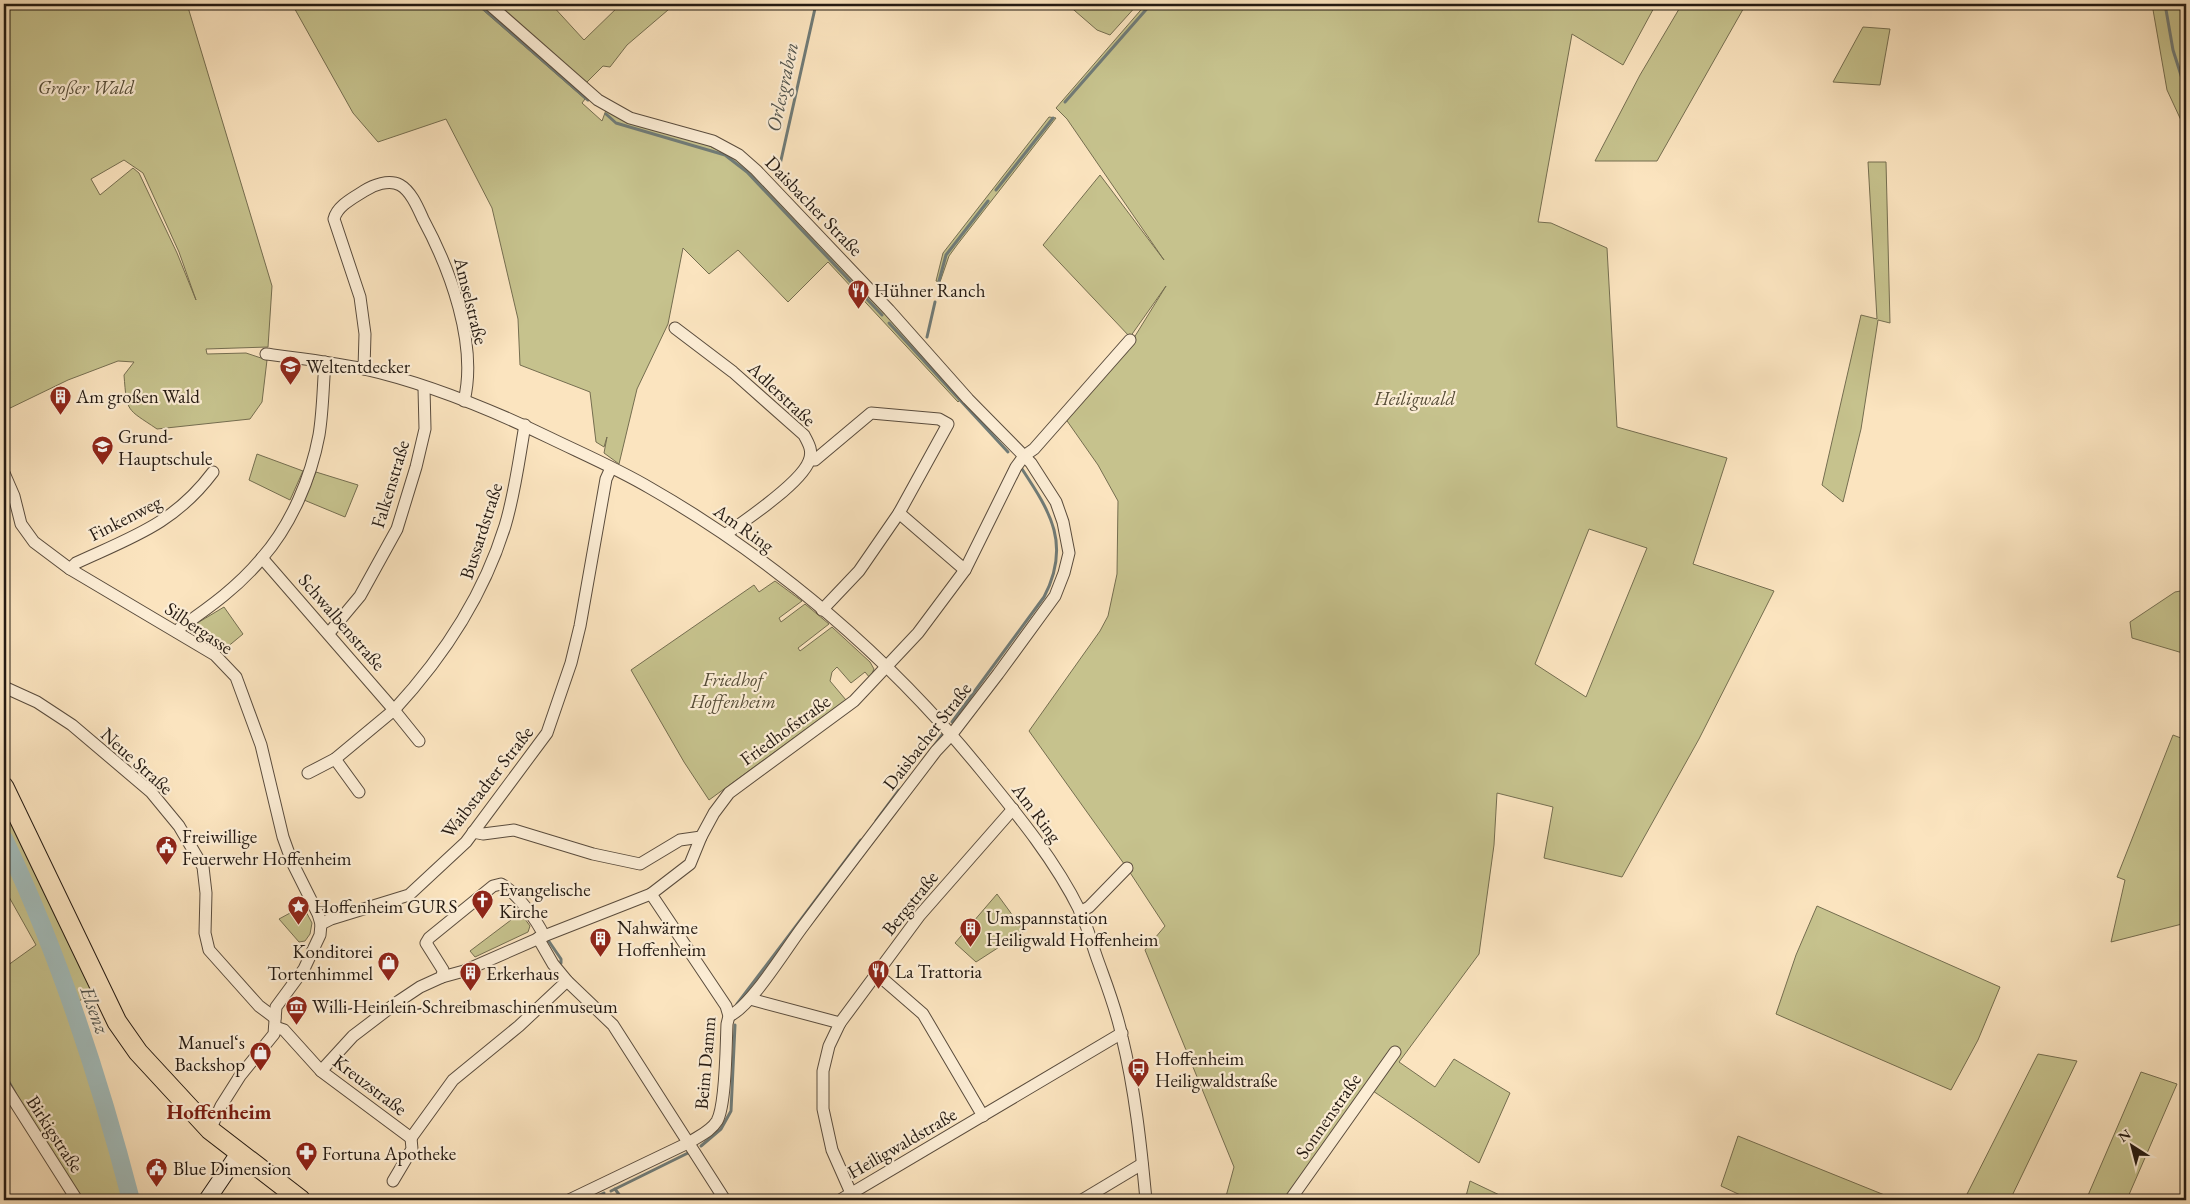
<svg xmlns="http://www.w3.org/2000/svg" width="2190" height="1204" font-family="'EB Garamond',serif">
<style>
.green{fill:#c6c28d;stroke:#756e50;fill-rule:evenodd}
.lines{fill:none;stroke-linecap:round;stroke-linejoin:round}
.stream{stroke:#707b77;stroke-width:3}
.river{stroke:#a2bcbb;stroke-width:18}
.street-casing{stroke:#5a4c3d;stroke-width:13}
.secondary-casing{stroke:#241a12;stroke-width:18}
.primary-casing{stroke:#241a12;stroke-width:21}
.street{stroke:#fcedd5;stroke-width:11}
.secondary{stroke:#fcedd5;stroke-width:16}
.primary{stroke:#fbe4bf;stroke-width:19}
.labels{text-anchor:middle;dominant-baseline:central;stroke-width:4.5;stroke-linejoin:round;paint-order:stroke}
.park-label{font-size:19px;font-style:italic;fill:#554c37;stroke:#fcedd5}
.street-label{font-size:19px;fill:#241a12;stroke:#fcedd5}
.poi-label{font-size:19px;fill:#241a12;stroke:#fcedd5;text-anchor:start}
.water-label{font-size:20px;font-style:italic;fill:#50534d;stroke:#fcedd5}
.quarter-label{font-size:21px;font-weight:bold;fill:#7a1f14;stroke:#fcedd5}
</style>
<rect width="100%" height="100%" fill="#fbe4bf"/>
<filter id="stains"><feTurbulence type="fractalNoise" baseFrequency=".004" numOctaves="4"/><feColorMatrix values="0 0 0 0 .2 0 0 0 0 .09 0 0 0 0 .02 0 0 0 .5 -.17"/></filter>
<radialGradient id="worn" r=".72"><stop offset=".6" stop-color="#630" stop-opacity="0"/><stop offset="1" stop-color="#630" stop-opacity=".3"/></radialGradient>
<g class="green">
<path d="M4,4H187L272,286L268,347L206,349L207,354L246,353L267,360L262,402L250,419L157,429C126,408 127,413 124,375L134,362L118,361L68,380L4,411ZM124,160L143,173L179,252L196,300L177,253L139,173L133,168L100,195L91,179Z"/>
<path d="M292,4H476L585,99L582,103L602,121L606,110L692,138L740,160L897,326L962,398L958,402L828,262L788,302L738,250L709,274L683,248L668,324L637,389L619,464L604,453L607,437L604,447L596,442L590,392L520,365L518,319L492,208L446,119L378,142L353,113Z"/>
<path d="M494,4H551L584,40L621,4H675L627,45L610,67L603,66L586,83Z"/>
<path d="M1067,4H1138L1110,35L1097,30Z"/>
<path d="M1146,4H1656L1623,65L1572,34L1538,222L1551,223L1607,248L1617,427L1727,458L1693,564L1774,591L1699,739L1622,877L1544,858L1553,807L1497,793L1494,845L1479,954L1399,1062L1435,1087L1454,1059L1510,1093L1479,1163L1373,1091L1294,1200H1225L1234,1167L1145,950L1165,926L1127,868L1029,731L1100,631L1108,616L1117,574L1118,501L1098,465L1065,418L1132,341L1166,286L1130,337L1043,245L1100,175L1164,260L1067,119L1056,108ZM1589,529L1647,548L1586,697L1535,664Z"/>
<path d="M1682,4H1746L1657,161H1595L1640,75Z"/>
<path d="M2152,4H2184L2186,11V131L2167,90Z"/>
<path d="M1863,27L1890,29L1880,85L1833,82Z"/>
<path d="M1049,117L1056,118L957,245L949,256L940,282L936,281L943,253Z"/>
<path d="M1868,162H1886L1890,323L1878,320L1861,429L1843,502L1822,485L1861,315L1877,319Z"/>
<path d="M257,454L303,471L290,500L249,480Z"/>
<path d="M316,472L358,485L345,517L304,500Z"/>
<path d="M775,581L802,601L779,618L781,622L805,604L829,624L798,648L800,651L832,627L870,662L874,669L870,678L865,672L851,683L837,667L832,672L830,681L846,700L709,800L684,762L631,670L754,585L759,592Z"/>
<path d="M2186,590V654L2132,638L2130,622L2175,592Z"/>
<path d="M224,607L243,634L220,653L196,637L192,631L194,625Z"/>
<path d="M2173,735L2186,740V923L2111,942L2125,880L2117,877Z"/>
<path d="M4,804L95,989L74,1005L136,1200H81L4,1094V968L36,945L4,888Z"/>
<path d="M997,894L1024,931L976,962L955,943Z"/>
<path d="M303,906L312,923L310,934L305,941L299,942L279,919Z"/>
<path d="M1817,906L2000,987L1978,1040L1951,1090L1776,1014L1796,955Z"/>
<path d="M517,908L530,926L528,932L475,957L470,951L511,920L510,917Z"/>
<path d="M2038,1054L2077,1061L2010,1200H1964Z"/>
<path d="M2141,1072L2177,1084L2128,1197L2136,1200H2086Z"/>
<path d="M1738,1136L1892,1198L1891,1200H1751L1721,1186Z"/>
<path d="M1470,1181L1510,1200H1465Z"/>
</g>
<g class="lines">
<g class="stream">
<path d="M478,4L588,100"/>
<path d="M2165,4L2173,50L2186,91"/>
<path d="M1065,102L1151,4"/>
<path d="M606,114L616,123L725,155L747,172L882,315"/>
<path d="M777,178L816,4"/>
<path d="M996,190L1053,118"/>
<path d="M939,281L946,255L988,201"/>
<path d="M889,323L1008,452"/>
<path d="M927,337L935,302"/>
<path d="M952,722L1044,597C1071,545 1051,513 1022,469"/>
<path d="M934,746L942,735"/>
<path d="M876,821L899,790"/>
<path d="M548,940L561,959V963"/>
<path d="M737,1004L861,840"/>
<path d="M4,1073L15,1093"/>
<path d="M701,1146L721,1129L731,1111L735,1025"/>
<path d="M615,1189L623,1200"/>
<path d="M611,1191L688,1153"/>
<path d="M589,1200L604,1193"/>
</g>
<path class="river" d="M4,839C59,954 99,1077 131,1200"/>
<defs>
<g id="street">
<path d="M489,4L598,100L630,118L713,141L739,155L756,170L889,310L968,399L1031,463L1056,502L1063,522L1069,553L1064,573L1055,596L998,674L952,734L936,751C892,809 847,867 804,925C787,947 751,1007 729,1016"/>
<path d="M675,328L733,372L804,435C809,444 813,451 809,461C801,483 746,520 726,534"/>
<path d="M266,354C298,358 332,362 364,369C426,383 492,410 550,438C583,454 618,469 650,488C776,560 890,658 981,770C1017,814 1055,860 1080,911C1088,927 1092,945 1098,961C1107,986 1117,1011 1122,1037C1135,1090 1141,1146 1146,1200"/>
<path d="M364,369L365,334L360,297L334,219C337,206 353,198 364,191C373,185 389,179 400,185C411,191 418,208 423,219C450,269 478,344 464,401"/>
<path d="M810,460H815L871,413L939,419L948,424L899,513L859,571L822,610"/>
<path d="M4,473L14,496L21,524L34,542L70,569L215,655L236,677L261,745L283,837L292,862L318,914L321,924L320,935L304,969L276,1007L274,1034L240,1076L221,1106L210,1130"/>
<path d="M899,513L965,570"/>
<path d="M262,558L394,710C444,656 483,597 505,526C515,493 519,459 525,425"/>
<path d="M70,569L76,563C132,537 174,524 213,472"/>
<path d="M177,632L181,627C210,607 239,586 262,558C291,525 311,478 319,435C323,411 323,386 325,362"/>
<path d="M329,633L360,596L397,529L416,467L425,429L424,388"/>
<path d="M4,687L37,702L72,725L151,792L179,826L203,867L206,893L205,933L209,950L259,1006L275,1018"/>
<path d="M335,759L359,792"/>
<path d="M308,773L335,759L394,710L419,741"/>
<path d="M473,832L483,834L514,830L593,854L640,864L680,840L701,837"/>
<path d="M1080,912L1089,907L1127,868"/>
<path d="M321,924L331,919L409,895L466,842L547,733L571,663L580,626L606,479L611,468"/>
<path d="M538,938L553,964L567,981L613,1025L725,1200"/>
<path d="M877,974L923,1014L983,1116"/>
<path d="M442,977L443,970L426,943L429,938L493,886L501,884C516,892 537,920 544,936"/>
<path d="M750,999L840,1023"/>
<path d="M275,1027L284,1030L321,1071L411,1138"/>
<path d="M321,1071L353,1036L399,1001L420,987L442,977L464,971L544,936L651,894L690,864L701,837L714,813L729,793L854,701L918,633L965,570L1016,467L1024,456L1034,449L1130,340"/>
<path d="M4,1085L77,1200"/>
<path d="M411,1138L453,1080L519,1026L567,981"/>
<path d="M393,1181L412,1149L411,1138"/>
<path d="M851,1193L832,1150L823,1109V1071L829,1046L840,1023L920,915L1013,809"/>
<path d="M569,1200L690,1142C699,1136 711,1131 717,1121C726,1105 726,1045 727,1024L729,1016L726,1006L651,894"/>
<path d="M840,1200L1122,1033"/>
<path d="M1082,1200L1142,1164"/>
<path d="M1290,1200L1395,1052"/>
</g>
<path id="secondary" d="M207,1200L239,1153"/>
<path id="primary" d="M4,787L117,1022L138,1052L210,1130L301,1200"/>
</defs>
<use href="#street" class="street-casing"/>
<use href="#secondary" class="secondary-casing"/>
<use href="#primary" class="primary-casing"/>
<use href="#street" class="street"/>
<use href="#secondary" class="secondary"/>
<use href="#primary" class="primary"/>
</g>
<defs>
<symbol id="restaurant-pin" viewBox="-11 -11 22 30"><path d="M0 17L-7.5 6A9.5 9.5 0 1 1 7.5 6Z" fill="#8f2418" stroke="#fcedd5"/><path d="M-5-6h1v4h1v-4h1v4h1v-4h1v5L-1.5 .5V6h-2V.5L-5-1ZM5-6V6H3V1.5H1.5Q1.5-4 5-6Z" fill="#fff"/></symbol>
<symbol id="school-pin" viewBox="-11 -11 22 30"><path d="M0 17L-7.5 6A9.5 9.5 0 1 1 7.5 6Z" fill="#8f2418" stroke="#fcedd5"/><path d="M0-5L7-2L0 1L-7-2ZM-4 1L0 2.5L4 1V4Q0 6-4 4Z" fill="#fff"/></symbol>
<symbol id="building-pin" viewBox="-11 -11 22 30"><path d="M0 17L-7.5 6A9.5 9.5 0 1 1 7.5 6Z" fill="#8f2418" stroke="#fcedd5"/><path d="M-4-6H4V6H1V3H-1V6H-4ZM-2.5-4.3h1.7v1.8h-1.7ZM.8-4.3h1.7v1.8H.8ZM-2.5-1h1.7V.8h-1.7ZM.8-1h1.7V.8H.8Z" fill="#fff"/></symbol>
<symbol id="civic-pin" viewBox="-11 -11 22 30"><path d="M0 17L-7.5 6A9.5 9.5 0 1 1 7.5 6Z" fill="#8f2418" stroke="#fcedd5"/><path d="M-.6-6.5H3V-4.5H.6V-3L4-1V1h2V6H-6V1h2V-1L-.6-3ZM-1.2 2.5V6h2.4V2.5Z" fill="#fff"/></symbol>
<symbol id="church-pin" viewBox="-11 -11 22 30"><path d="M0 17L-7.5 6A9.5 9.5 0 1 1 7.5 6Z" fill="#8f2418" stroke="#fcedd5"/><path d="M-1.2-6h2.4v3.5h3.3v2.4h-3.3V6h-2.4V-.1h-3.3v-2.4h3.3Z" fill="#fff"/></symbol>
<symbol id="sight-pin" viewBox="-11 -11 22 30"><path d="M0 17L-7.5 6A9.5 9.5 0 1 1 7.5 6Z" fill="#8f2418" stroke="#fcedd5"/><path d="M0-6L1.8-2.2L6-1.7L2.9 1.2L3.7 5.4L0 3.3L-3.7 5.4L-2.9 1.2L-6-1.7L-1.8-2.2Z" fill="#fff"/></symbol>
<symbol id="shop-pin" viewBox="-11 -11 22 30"><path d="M0 17L-7.5 6A9.5 9.5 0 1 1 7.5 6Z" fill="#8f2418" stroke="#fcedd5"/><path d="M-5-2.5h2.3a2.7 3.5 0 0 1 5.4 0H5L5.5 6h-11ZM-1.5-2.5h3a1.5 2.3 0 0 0-3 0Z" fill="#fff"/></symbol>
<symbol id="museum-pin" viewBox="-11 -11 22 30"><path d="M0 17L-7.5 6A9.5 9.5 0 1 1 7.5 6Z" fill="#8f2418" stroke="#fcedd5"/><path d="M0-6L6-3V-2H-6V-3ZM-5-1h2V3h-2ZM-1-1h2V3h-2ZM3-1h2V3H3ZM-6 4H6V6H-6Z" fill="#fff"/></symbol>
<symbol id="bus-pin" viewBox="-11 -11 22 30"><path d="M0 17L-7.5 6A9.5 9.5 0 1 1 7.5 6Z" fill="#8f2418" stroke="#fcedd5"/><path d="M-5-6H5V4H4V6H2V4H-2V6H-4V4H-5ZM-3.5-4V0h7V-4ZM-3.5 1.2v1.5H-2V1.2ZM2 1.2v1.5H3.5V1.2Z" fill="#fff"/></symbol>
<symbol id="pharmacy-pin" viewBox="-11 -11 22 30"><path d="M0 17L-7.5 6A9.5 9.5 0 1 1 7.5 6Z" fill="#8f2418" stroke="#fcedd5"/><path d="M-2-6h4v4h4v4h-4v4h-4v-4h-4v-4h4Z" fill="#fff"/></symbol>
</defs>
<g fill-rule="evenodd">
<use href="#restaurant-pin" x="846" y="278" width="25" height="34"/>
<use href="#school-pin" x="278" y="354" width="25" height="34"/>
<use href="#building-pin" x="48" y="384" width="25" height="34"/>
<use href="#school-pin" x="90" y="434" width="25" height="34"/>
<use href="#civic-pin" x="154" y="834" width="25" height="34"/>
<use href="#church-pin" x="470" y="888" width="25" height="34"/>
<use href="#sight-pin" x="286" y="894" width="25" height="34"/>
<use href="#building-pin" x="958" y="916" width="25" height="34"/>
<use href="#building-pin" x="588" y="926" width="25" height="34"/>
<use href="#shop-pin" x="376" y="950" width="25" height="34"/>
<use href="#restaurant-pin" x="866" y="958" width="25" height="34"/>
<use href="#building-pin" x="458" y="960" width="25" height="34"/>
<use href="#museum-pin" x="284" y="994" width="25" height="34"/>
<use href="#shop-pin" x="248" y="1040" width="25" height="34"/>
<use href="#bus-pin" x="1126" y="1056" width="25" height="34"/>
<use href="#pharmacy-pin" x="294" y="1140" width="25" height="34"/>
<use href="#civic-pin" x="144" y="1156" width="25" height="34"/>
</g>
<g class="labels">
<g class="park-label">
<text x="86" y="87">Großer Wald</text>
<text x="1415" y="398">Heiligwald</text>
<text x="733" y="679">Friedhof<tspan x="733" dy="22">Hoffenheim</tspan></text>
</g>
<g class="street-label">
<text transform="translate(814 206) rotate(46)">Daisbacher Straße</text>
<text transform="translate(471 301) rotate(76)">Amselstraße</text>
<text transform="translate(782 394) rotate(43)">Adlerstraße</text>
<text transform="translate(390 484) rotate(-73)">Falkenstraße</text>
<text transform="translate(125 518) rotate(-27)">Finkenweg</text>
<text transform="translate(744 528) rotate(35)">Am Ring</text>
<text transform="translate(481 531) rotate(-72)">Bussardstraße</text>
<text transform="translate(342 622) rotate(49)">Schwalbenstraße</text>
<text transform="translate(199 628) rotate(34)">Silbergasse</text>
<text transform="translate(785 730) rotate(-36)">Friedhofstraße</text>
<text transform="translate(927 736) rotate(-52)">Daisbacher Straße</text>
<text transform="translate(137 761) rotate(42)">Neue Straße</text>
<text transform="translate(487 782) rotate(-52)">Waibstadter Straße</text>
<text transform="translate(1037 813) rotate(53)">Am Ring</text>
<text transform="translate(910 903) rotate(-51)">Bergstraße</text>
<text transform="translate(705 1063) rotate(-85)">Beim Damm</text>
<text transform="translate(370 1085) rotate(37)">Kreuzstraße</text>
<text transform="translate(1328 1116) rotate(-55)">Sonnenstraße</text>
<text transform="translate(55 1134) rotate(57)">Birkigstraße</text>
<text transform="translate(902 1143) rotate(-30)">Heiligwaldstraße</text>
</g>
<g class="poi-label">
<text x="874" y="290">Hühner Ranch</text>
<text x="306" y="366">Weltentdecker</text>
<text x="76" y="396">Am großen Wald</text>
<text x="118" y="436">Grund-<tspan x="118" dy="22">Hauptschule</tspan></text>
<text x="182" y="836">Freiwillige<tspan x="182" dy="22">Feuerwehr Hoffenheim</tspan></text>
<text x="499" y="889">Evangelische<tspan x="499" dy="22">Kirche</tspan></text>
<text x="314" y="906">Hoffenheim GURS</text>
<text x="986" y="917">Umspannstation<tspan x="986" dy="22">Heiligwald Hoffenheim</tspan></text>
<text x="617" y="927">Nahwärme<tspan x="617" dy="22">Hoffenheim</tspan></text>
<text x="373" y="951" text-anchor="end">Konditorei<tspan x="373" dy="22">Tortenhimmel</tspan></text>
<text x="895" y="971">La Trattoria</text>
<text x="486" y="973">Erkerhaus</text>
<text x="312" y="1006">Willi-Heinlein-Schreibmaschinenmuseum</text>
<text x="245" y="1042" text-anchor="end">Manuel‘s<tspan x="245" dy="22">Backshop</tspan></text>
<text x="1155" y="1058">Hoffenheim<tspan x="1155" dy="22">Heiligwaldstraße</tspan></text>
<text x="322" y="1153">Fortuna Apotheke</text>
<text x="173" y="1168">Blue Dimension</text>
</g>
<g class="water-label">
<text transform="translate(782 87) rotate(-78)">Orlesgraben</text>
<text transform="translate(95 1010) rotate(70)">Elsenz</text>
</g>
<g class="quarter-label">
<text x="219" y="1111">Hoffenheim</text>
</g>
</g>
<rect width="2190" height="1204" fill="none" stroke="#fbe4bf" stroke-width="20"/>
<rect x="5" y="5" width="2180" height="1194" fill="none" stroke="#241a12" stroke-width="2.5"/>
<rect x="10" y="10" width="2170" height="1184" fill="none" stroke="#241a12"/>
<g transform="translate(2132 1146) rotate(324)" stroke="#fcedd5" stroke-width="4" paint-order="stroke">
<path d="M0-4L9 19L0 12L-9 19Z" fill="#241a12"/>
<text y="-8" font-size="14" font-weight="bold" text-anchor="middle" fill="#241a12">N</text>
</g>
<rect width="100%" height="100%" filter="url(#stains)"/>
<rect width="100%" height="100%" fill="url(#worn)"/>
</svg>
